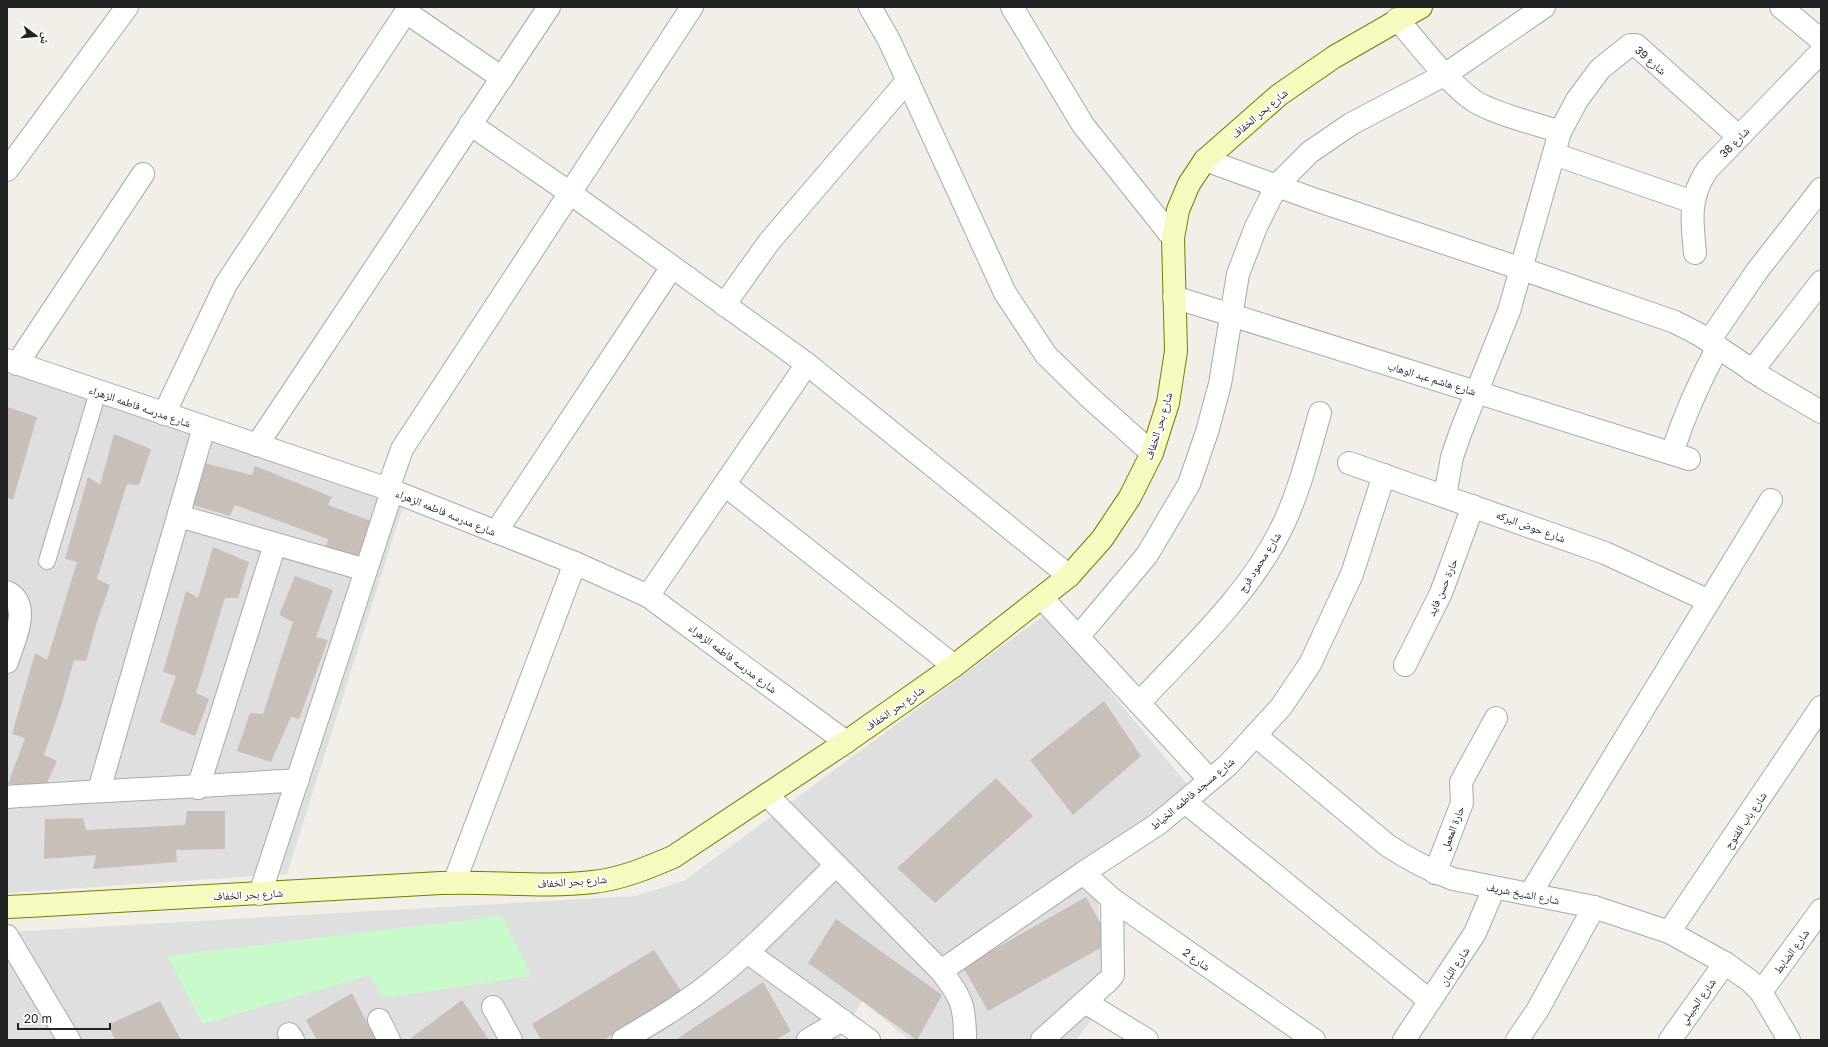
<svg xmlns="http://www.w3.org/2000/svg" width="1828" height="1047" font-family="'Golos Text','Noto Naskh Arabic',sans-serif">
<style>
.residential{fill:#e0dfdf}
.park{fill:#c8facc}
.building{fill:#c7bfb8}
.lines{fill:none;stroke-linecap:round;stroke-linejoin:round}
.lane-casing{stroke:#a9a9a9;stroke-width:18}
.street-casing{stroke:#a9a9a9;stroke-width:24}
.secondary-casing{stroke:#707d05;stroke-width:24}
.lane{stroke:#fff;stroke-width:16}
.street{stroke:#fff;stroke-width:22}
.secondary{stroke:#f7fabf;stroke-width:22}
.labels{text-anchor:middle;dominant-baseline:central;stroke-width:4;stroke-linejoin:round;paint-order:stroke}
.street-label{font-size:11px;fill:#222;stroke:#fff}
</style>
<rect width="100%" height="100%" fill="#f2efe9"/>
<g class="residential">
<path d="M7,365L404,503L287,874L7,893Z"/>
<path d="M1046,614L1200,800L1096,878L1105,1002L1076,1040H909L862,1001L839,1040H7V932L636,896L685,880Z"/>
</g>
<path class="park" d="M502,916L532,976L383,998L370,975L203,1024L167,956Z"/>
<g class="building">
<path d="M7,407L37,417L13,500L7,498Z"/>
<path d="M114,434L151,449L139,485L127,484L97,579L110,585L97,622L86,661L74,660L60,709L44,755L57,761L45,787L8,784L25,738L12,734L35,653L47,660L77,562L65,559L88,477L100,485Z"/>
<path d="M204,463L252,475L255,466L332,497L328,505L371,521L358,560L325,550L328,539L235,505L230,516L193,505Z"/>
<path d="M213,547L249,562L238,598H225L196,693L209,699L195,736L160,722L176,676L163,672L186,591L198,598Z"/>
<path d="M295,576L333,590L316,637L328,640L299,719L291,717L271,762L237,751L250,713L263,714L293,622L279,615Z"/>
<path d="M1104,701L1141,756L1073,815L1030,760Z"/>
<path d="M996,778L1033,816L935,903L897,868Z"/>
<path d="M187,811H225V849L176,850L177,862L93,869L96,855L44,859L45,819L83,818L86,830L185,825Z"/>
<path d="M1086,897L1111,942L988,1011L963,967Z"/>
<path d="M836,919L942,995L917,1040L808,963Z"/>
<path d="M654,950L683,994L603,1040H541L532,1024Z"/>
<path d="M763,982L791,1031L775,1040H675Z"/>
<path d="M352,993L376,1040H317L306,1020Z"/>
<path d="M462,1000L489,1040H413L411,1038Z"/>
<path d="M160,1001L181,1040H115L108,1025Z"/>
</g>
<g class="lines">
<defs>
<path id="lane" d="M47,561L98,392"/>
<g id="street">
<path d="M870,7L889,40L1005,293L1046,355L1087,395L1152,453"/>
<path d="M1012,7L1083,125L1173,238"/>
<path d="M1781,7L1821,40"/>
<path d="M1397,19C1420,45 1442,76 1470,98C1487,112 1537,124 1560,132"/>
<path d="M470,124L570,193L807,364L1069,576"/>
<path d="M1554,154L1693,202"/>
<path d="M1205,160L1316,200L1522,269L1675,322L1700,335L1765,379L1821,412"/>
<path d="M7,170L127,7"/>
<path d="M1695,253C1692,221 1688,199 1707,170L1821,52"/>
<path d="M1174,297L1689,459"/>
<path d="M724,305L769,242L908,80"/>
<path d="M1709,341L1757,271L1821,189"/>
<path d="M7,360L388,489L575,563L648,596L846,742"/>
<path d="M17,364L143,174"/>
<path d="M1752,371L1821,282"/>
<path d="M164,414L226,284L406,12L502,78"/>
<path d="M257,445L549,7"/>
<path d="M1672,453C1684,416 1699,382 1718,347"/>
<path d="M1349,463L1605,553L1709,601"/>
<path d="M725,485L954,666"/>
<path d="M388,489L402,449L692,7"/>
<path d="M1445,496L1452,457L1461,431L1509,311L1560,132L1577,100L1600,69L1630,45H1636L1739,137"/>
<path d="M179,516L366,570"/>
<path d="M496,532L672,267"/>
<path d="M7,592C33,605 13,642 7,662"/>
<path d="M648,596L807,364"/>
<path d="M1042,598L1210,780"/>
<path d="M1078,637L1147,555L1189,484L1207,432L1220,384L1238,274L1256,227L1277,185L1310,152L1351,124L1446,74L1544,7"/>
<path d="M1405,665L1441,593L1473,506"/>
<path d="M1139,703C1190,648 1250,594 1283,525C1300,490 1309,451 1320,413"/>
<path d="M1255,735L1387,845C1408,859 1429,870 1453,879L1594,907L1669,932L1725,963L1750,981L1761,992L1789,1040"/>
<path d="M198,788L275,544"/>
<path d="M99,790L204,427"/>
<path d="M767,795L941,971C962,998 965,1006 965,1040"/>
<path d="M7,797C104,790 201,787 298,780"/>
<path d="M1185,802L1430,1001"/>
<path d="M1083,873L1112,899L1314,1040"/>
<path d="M1435,873L1462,803L1461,782L1496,718"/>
<path d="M454,883L575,563"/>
<path d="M260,894L392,491"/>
<path d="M1530,894L1771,500"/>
<path d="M1669,932L1821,707"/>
<path d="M7,936L69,1040"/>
<path d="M747,952L869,1040"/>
<path d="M941,971L1083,873L1158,824L1228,765L1281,707L1310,664L1352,574L1384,475"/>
<path d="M1761,992L1821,910"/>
<path d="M1085,1002L1147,1040"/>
<path d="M493,1007L511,1040"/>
<path d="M379,1020L389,1040"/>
<path d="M289,1034L293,1040"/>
<path d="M623,1040C652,1023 681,1006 708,985C754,949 794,906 836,865"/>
<path d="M808,1040L842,1020"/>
<path d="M1042,1040L1109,980L1113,975L1112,899"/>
<path d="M1404,1040L1475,933L1494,888"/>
<path d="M1517,1040L1537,1011L1594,907"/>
<path d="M1670,1040L1725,963"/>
</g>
<path id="secondary" d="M7,907C152,900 297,892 441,883C492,881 543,888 593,882C621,879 647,868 673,857L846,742L954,666L1069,576L1102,539L1130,497L1152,453L1168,403L1176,351L1173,238L1178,210L1189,184L1205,160L1279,95L1334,57L1421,7"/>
</defs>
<use href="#lane" class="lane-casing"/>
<use href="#street" class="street-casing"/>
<use href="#secondary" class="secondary-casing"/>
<use href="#lane" class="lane"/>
<use href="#street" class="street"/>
<use href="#secondary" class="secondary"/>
</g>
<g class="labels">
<g class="street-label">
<text transform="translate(1651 60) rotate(41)">شارع 39</text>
<text transform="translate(1259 113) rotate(-40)">شارع بحر الخفاف</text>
<text transform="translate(1734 142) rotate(-46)">شارع 38</text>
<text transform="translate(1432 378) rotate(17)">شارع هاشم عبد الوهاب</text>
<text transform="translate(140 406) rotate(19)">شارع مدرسه فاطمه الزهراء</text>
<text transform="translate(1158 426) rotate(-73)">شارع بحر الخفاف</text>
<text transform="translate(446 512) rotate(22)">شارع مدرسه فاطمه الزهراء</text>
<text transform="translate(1531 526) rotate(20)">شارع حوض البركه</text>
<text transform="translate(1259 562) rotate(-57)">شارع محمود فرج</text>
<text transform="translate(1442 587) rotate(-67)">حارة حسن فايد</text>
<text transform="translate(733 658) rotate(37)">شارع مدرسه فاطمه الزهراء</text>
<text transform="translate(894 708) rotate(-35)">شارع بحر الخفاف</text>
<text transform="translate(1192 793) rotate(-40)">شارع مسجد فاطمه الخياط</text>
<text transform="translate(1745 820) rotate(-56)">شارع باب الفتوح</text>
<text transform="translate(1452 828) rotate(-69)">حارة المعمل</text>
<text transform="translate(572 881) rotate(-4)">شارع بحر الخفاف</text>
<text transform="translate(1523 893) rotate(11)">شارع الشيخ شريف</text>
<text transform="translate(248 894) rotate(-3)">شارع بحر الخفاف</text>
<text transform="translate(1791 951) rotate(-54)">شارع الضابط</text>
<text transform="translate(1197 959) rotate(35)">شارع 2</text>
<text transform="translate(1454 966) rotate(-56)">شارع اللبان</text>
<text transform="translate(1697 1001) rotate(-54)">شارع الجبيلي</text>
</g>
</g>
<rect width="1828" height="1047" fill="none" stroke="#222222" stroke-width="16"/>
<g transform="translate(36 36) rotate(106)" stroke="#ffffff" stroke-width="3" paint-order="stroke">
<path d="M0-3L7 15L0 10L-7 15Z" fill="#222222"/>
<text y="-6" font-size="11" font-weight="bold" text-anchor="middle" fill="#222222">ش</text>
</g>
<path d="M18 1023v6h92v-6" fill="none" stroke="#222222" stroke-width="2"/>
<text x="24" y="1023" font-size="12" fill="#222222" stroke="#ffffff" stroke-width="3" paint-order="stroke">20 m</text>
</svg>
